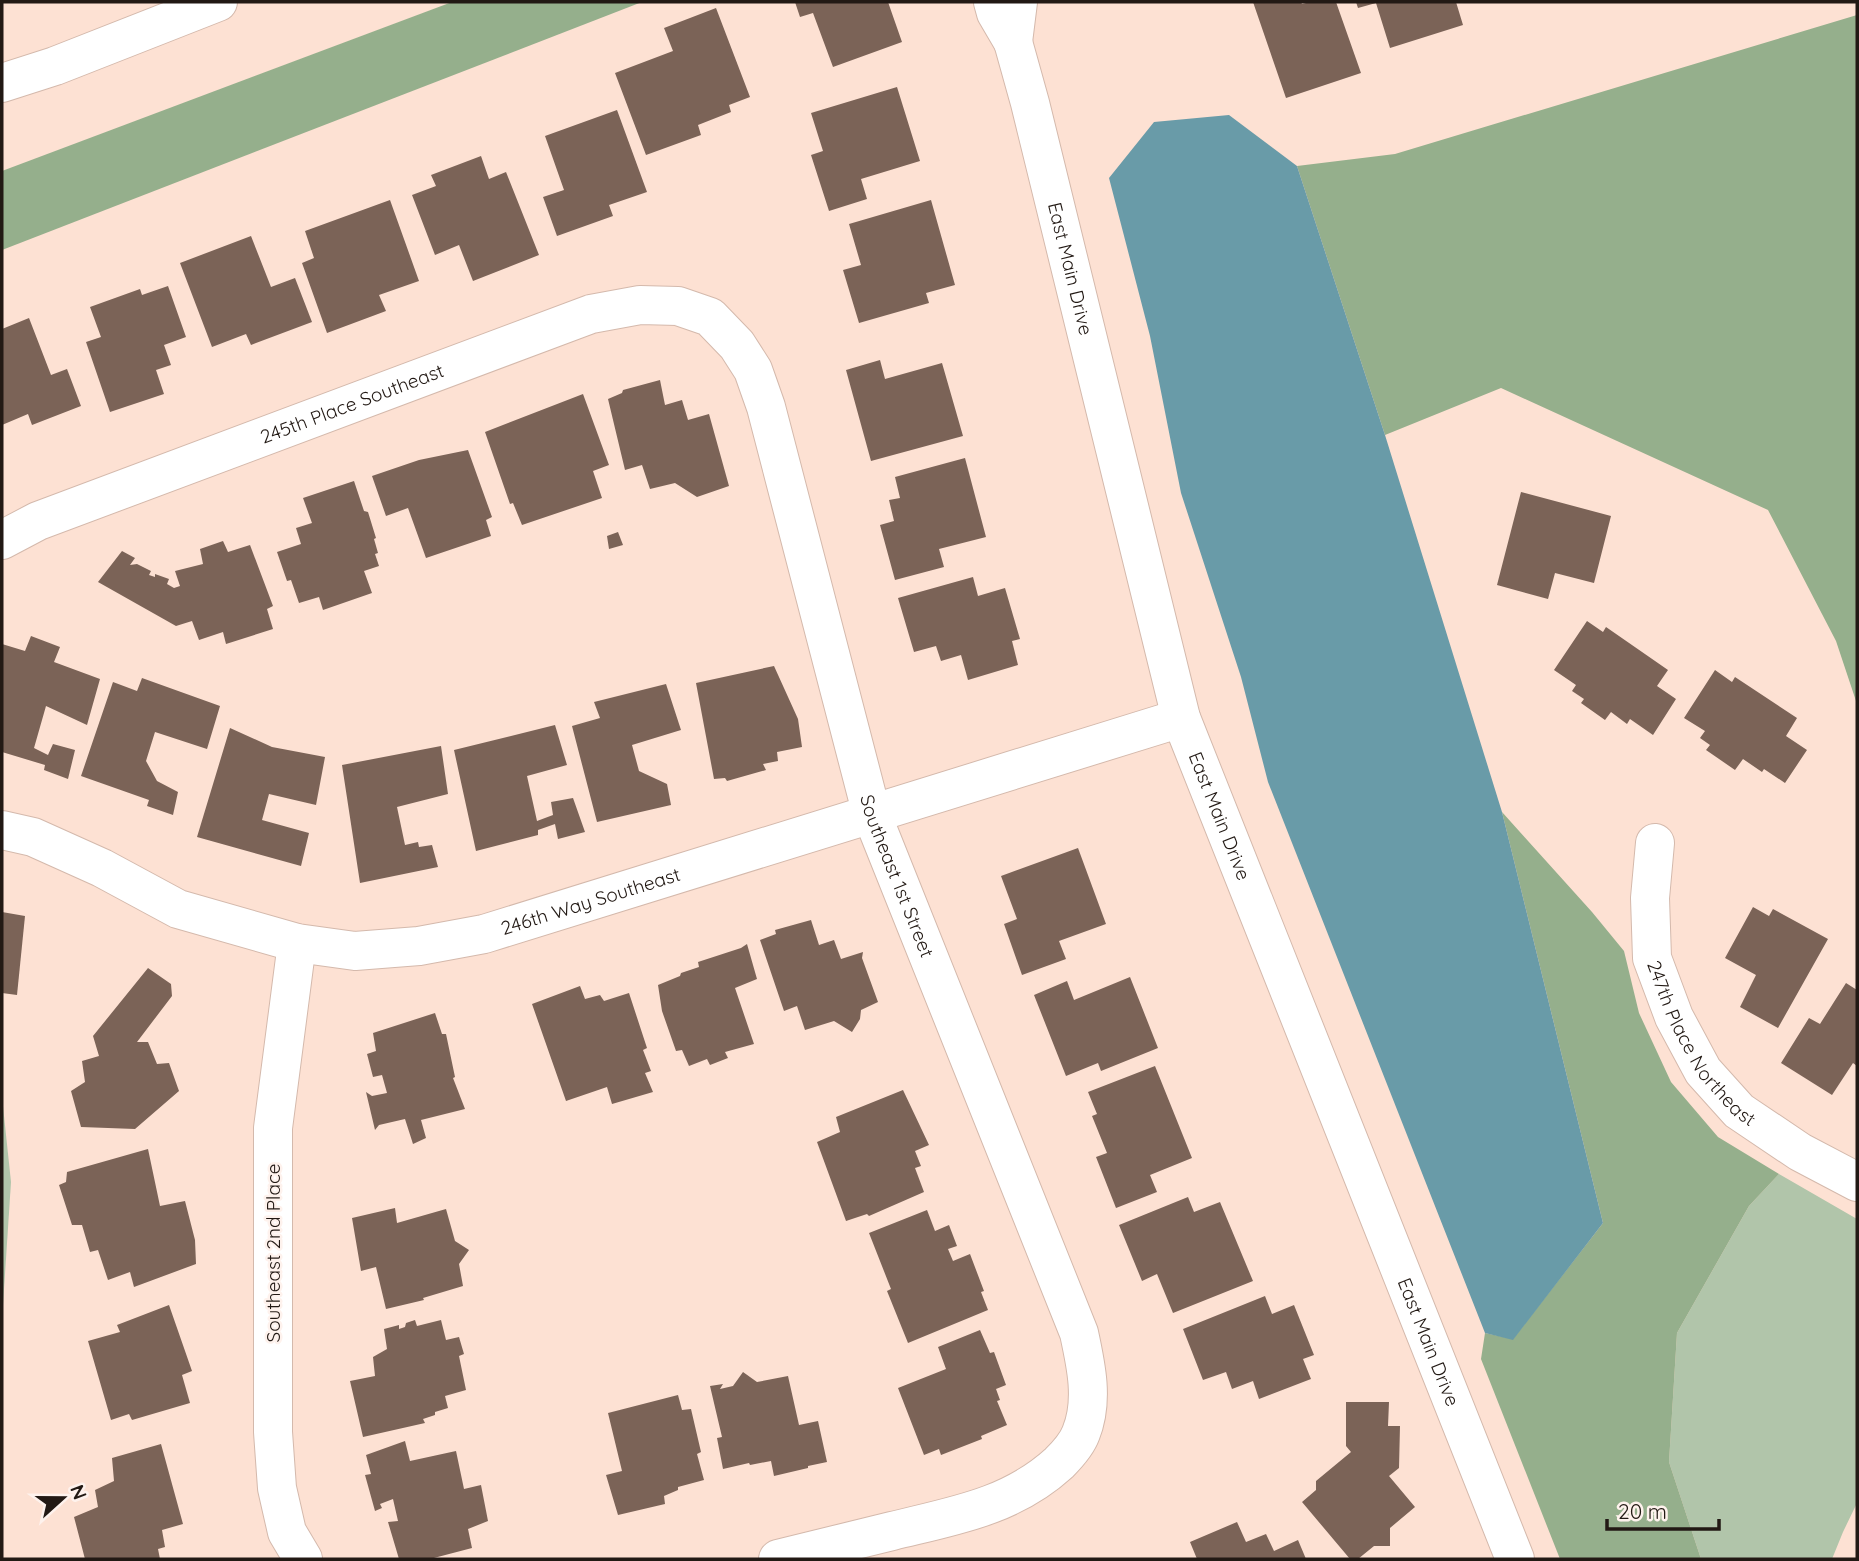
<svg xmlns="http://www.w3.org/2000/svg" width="1859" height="1561" font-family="Quicksand,sans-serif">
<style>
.green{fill:#b1c5aa}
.forest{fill:#95af8c}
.water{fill:#699ba8}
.building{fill:#7b6357}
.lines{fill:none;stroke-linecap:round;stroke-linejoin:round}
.minor-casing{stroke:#d4b9ac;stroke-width:40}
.minor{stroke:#fff;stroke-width:38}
.labels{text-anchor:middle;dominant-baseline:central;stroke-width:5;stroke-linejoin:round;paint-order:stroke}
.street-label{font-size:19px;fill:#221914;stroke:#fef2ed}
</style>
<rect width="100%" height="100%" fill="#fde1d3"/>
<g class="green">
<path d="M2,1097L11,1182L2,1320Z"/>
<path d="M1779,1174L1857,1219V1503L1843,1532L1832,1559H1701L1669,1462L1677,1333L1749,1206Z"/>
</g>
<g class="forest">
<path d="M452,2H642L2,250V171Z"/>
<path d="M1857,15V704L1836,641L1768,510L1501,388L1385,435L1297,166L1395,154Z"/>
<path d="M1502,812L1592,912L1624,951L1639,1013L1671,1082L1718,1137L1779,1174L1749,1206L1677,1333L1669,1462L1701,1559H1560L1481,1359L1485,1333L1513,1339L1603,1223Z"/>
</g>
<path class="water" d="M1229,115L1297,166L1385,435L1502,812L1603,1223L1513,1340L1485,1333L1268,782L1241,677L1181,493L1150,336L1109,178L1154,122Z"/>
<g class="building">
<path d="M795,2H888L902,42L833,67L813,13L800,17Z"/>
<path d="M1253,2H1301L1302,4L1310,2H1336L1361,73L1286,98Z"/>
<path d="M1356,2H1456L1463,25L1390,48L1376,3L1358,8Z"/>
<path d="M716,8L750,97L729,105L731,112L698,125L701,135L646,155L615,73L673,51L664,28Z"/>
<path d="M897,87L920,161L861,179L867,199L829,211L811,155L823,151L811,113Z"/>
<path d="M617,110L647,192L609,205L613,216L557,236L543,197L564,190L545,136Z"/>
<path d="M481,156L489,179L506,172L539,255L473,281L459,245L435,255L412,195L436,186L431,175Z"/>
<path d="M390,200L419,281L379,295L386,311L327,333L302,263L314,258L305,231Z"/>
<path d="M931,200L955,285L926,293L929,303L859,323L843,270L861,265L849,224Z"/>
<path d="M251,236L271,287L295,278L312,322L251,345L246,334L212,347L180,263Z"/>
<path d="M168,286L186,337L164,345L171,365L156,370L164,394L110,412L86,342L101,337L90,307L140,289L142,295Z"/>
<path d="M29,318L51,375L67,369L81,406L32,425L28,414L2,425V329Z"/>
<path d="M880,360L885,379L942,363L963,436L871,461L846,370Z"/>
<path d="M660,380L665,405L682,400L688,420L709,414L729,486L697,497L675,483L650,489L642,465L625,470L608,399L622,393L623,390Z"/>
<path d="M583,394L609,465L593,471L602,498L522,525L513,503L510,504L485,432Z"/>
<path d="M468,450L492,517L486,520L491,536L426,558L408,508L386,516L372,476L419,460Z"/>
<path d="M965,458L986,537L939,549L944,567L895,580L880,525L894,521L889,500L900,498L895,477Z"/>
<path d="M354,481L364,511L368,512L376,538L374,539L378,553L375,554L379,566L364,571L372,593L323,610L319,597L299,603L291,580L287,581L277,552L301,544L296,528L312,523L303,498Z"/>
<path d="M1521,492L1611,516L1594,583L1555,573L1548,599L1497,585Z"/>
<path d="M618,532L623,545L609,549L607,536Z"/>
<path d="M223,541L228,552L250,545L273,606L267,609L273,629L226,644L223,632L199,640L192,621L176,626L98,582L122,551L135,558L130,565L137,564L151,571L149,575L155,577V574L169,579L167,584L174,588L180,586L175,571L203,564L200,549Z"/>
<path d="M973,577L978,596L1005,588L1020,639L1012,641L1018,665L968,680L961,655L941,661L936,646L914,652L898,598Z"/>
<path d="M1587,621L1603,632L1606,627L1668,670L1657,686L1676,699L1653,735L1630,719L1627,724L1611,712L1605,720L1581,703L1584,699L1572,691L1576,685L1554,670Z"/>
<path d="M31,636L60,647L54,662L100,679L87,725L46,706L34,748L48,755L53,744L75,750L68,779L44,770L45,765L2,752V644L25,651Z"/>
<path d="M774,666L798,719L802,747L777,752L778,761L763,764L766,770L727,781L725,778L714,779L696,683Z"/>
<path d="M1715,670L1732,682L1735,677L1797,718L1786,736L1807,750L1785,783L1764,769L1762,772L1743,759L1735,770L1706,750L1710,745L1700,738L1705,731L1684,718Z"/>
<path d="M142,678L220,706L207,749L155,732L146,761L157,781L178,792L173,815L147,806L149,800L81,776L113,682L137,691Z"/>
<path d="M666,684L681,730L632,745L639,771L667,784L671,805L597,822L572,726L600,718L594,702Z"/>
<path d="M555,725L567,765L527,776L537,821L553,815L551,802L573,798L585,832L558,839L555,824L538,830V835L476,851L454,750Z"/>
<path d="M230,728L272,747L325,757L316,805L269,794L262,820L309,833L301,866L197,837Z"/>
<path d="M441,746L448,794L397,807L405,845L418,842L419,847L432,845L438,867L360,883L342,765Z"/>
<path d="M1078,848L1106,924L1059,941L1066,959L1022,975L1004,924L1017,919L1001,876Z"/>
<path d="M1753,907L1769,916L1773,909L1828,939L1778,1028L1740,1007L1756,975L1725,958Z"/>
<path d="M2,912L25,916L17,995L2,993Z"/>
<path d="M811,920L819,945L834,940L841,959L863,952L862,958L878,1002L861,1010L860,1019L852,1032L834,1021L805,1030L797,1006L784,1011L760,940L776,934L775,930Z"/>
<path d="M747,944L757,979L735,988L754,1044L725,1052L728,1058L710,1065L707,1059L689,1066L682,1050L676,1051L662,1011L658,985L680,976L681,973L699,967L698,962L741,948Z"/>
<path d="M148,968L171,984L172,996L137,1042H148L157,1064L169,1063L179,1091L135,1129L81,1127L71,1091L85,1082L82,1061L99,1056L93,1036Z"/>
<path d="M1130,977L1158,1048L1101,1071L1098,1063L1066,1076L1034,995L1067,981L1074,1000Z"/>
<path d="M1846,983L1857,990V1066L1853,1063L1832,1095L1781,1063L1809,1018L1820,1024Z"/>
<path d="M580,986L585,999L600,995L604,1001L629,993L647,1048L643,1050L651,1071L645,1073L653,1092L612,1104L607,1087L566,1101L532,1004Z"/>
<path d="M435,1013L442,1034H446L455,1077L453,1078L465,1109L421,1120L426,1138L413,1144L405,1119L379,1125L375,1130L366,1092L372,1096L387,1093L382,1075L373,1077L367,1054L376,1051L373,1033Z"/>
<path d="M1155,1066L1192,1158L1150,1175L1157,1192L1116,1208L1096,1157L1107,1153L1092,1116L1097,1114L1088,1092Z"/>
<path d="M903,1090L929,1145L915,1151L921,1166L915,1168L924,1192L869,1216L867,1214L846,1221L817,1142L840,1132L836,1117Z"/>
<path d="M148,1149L160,1206L185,1201L195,1240L196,1264L134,1287L130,1272L108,1280L98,1250L90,1252L82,1225H72L59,1185L66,1182L67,1172Z"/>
<path d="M1188,1197L1194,1212L1220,1202L1253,1281L1173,1313L1157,1274L1142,1281L1119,1225Z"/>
<path d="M395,1208L397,1223L446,1209L455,1241L469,1250L459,1264L463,1286L423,1298L424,1300L386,1309L376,1267L361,1271L352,1218Z"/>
<path d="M927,1210L935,1231L949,1225L957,1246L948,1249L953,1261L970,1254L984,1291L981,1292L988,1310L908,1343L887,1291L891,1289L869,1233Z"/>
<path d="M1265,1296L1272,1314L1294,1305L1314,1355L1303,1359L1311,1379L1259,1399L1253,1381L1232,1389L1226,1372L1203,1380L1183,1329Z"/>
<path d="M169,1305L192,1371L182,1375L190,1403L132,1420L129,1414L111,1420L88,1341L120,1332L117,1325Z"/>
<path d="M415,1320L417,1326L441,1320L446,1340L459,1337L464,1354L459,1356L466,1390L445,1396L448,1408L435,1412V1415L423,1419L425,1423L363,1437L350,1381L375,1376L373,1357L387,1349L384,1329L399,1325V1329L405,1327L406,1323Z"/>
<path d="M980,1330L990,1353L994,1352L1006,1385L996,1389L1000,1400L997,1401L1007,1425L981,1436L982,1439L941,1455L939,1449L924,1455L898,1388L946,1369L938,1347Z"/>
<path d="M743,1372L757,1382L788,1376L799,1425L818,1421L827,1462L808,1466V1468L774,1476L771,1461L750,1465L749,1463L723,1469L717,1438L722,1437L710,1386L723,1384L720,1389L733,1386Z"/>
<path d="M678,1395L682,1410L691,1409L701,1452L697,1454L704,1480L678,1487V1490L664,1496L665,1504L618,1515L606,1475L622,1471L608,1413Z"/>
<path d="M1346,1402H1389L1388,1426H1400L1399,1468L1389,1476L1415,1507L1390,1528V1546H1374L1358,1559H1350L1302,1502L1316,1490V1481L1351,1452L1346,1446Z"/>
<path d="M405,1441L410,1461L456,1451L464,1489L481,1485L488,1521L468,1529L472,1548L430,1559H399L388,1522L398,1521L393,1499L380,1504L382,1508L375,1511L365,1475L371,1474L366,1455Z"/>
<path d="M161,1444L183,1524L162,1530L165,1547L158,1549L160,1559H85L74,1517L98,1507L95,1490L114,1481L112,1458Z"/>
<path d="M1237,1522L1246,1542L1266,1534L1274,1551L1298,1540L1306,1559H1197L1190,1542Z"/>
</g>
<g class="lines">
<defs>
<g id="minor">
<path d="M993,2L996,13L1013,42L1018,2"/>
<path id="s1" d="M1013,42L1030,103L1181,718L1515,1559"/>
<path d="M2,83L55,66L218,2"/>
<path id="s2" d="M2,540L38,521L591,314L640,305L678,306L710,317L737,345L753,370L766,407L872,815L1079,1333C1086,1365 1094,1401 1081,1433C1077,1444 1067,1455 1059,1463C1011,1507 953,1516 892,1531C854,1540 816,1550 778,1559"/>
<path id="s3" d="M2,830L33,837L102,868L178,909L297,943L355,951L419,946L484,934L1181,718"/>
<path id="s4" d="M1655,843L1650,898L1652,958L1674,1017L1703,1071L1739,1111L1800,1152L1857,1182"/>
<path d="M297,943L273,1128V1432L277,1488L287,1532L303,1559"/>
</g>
</defs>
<use href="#minor" class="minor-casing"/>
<use href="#minor" class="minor"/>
</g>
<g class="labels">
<g class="street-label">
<text stroke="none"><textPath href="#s1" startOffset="234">East Main Drive</textPath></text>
<text stroke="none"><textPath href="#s2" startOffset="376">245th Place Southeast</textPath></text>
<text stroke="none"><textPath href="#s1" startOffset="802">East Main Drive</textPath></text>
<text stroke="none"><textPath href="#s2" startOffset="1348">Southeast 1st Street</textPath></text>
<text stroke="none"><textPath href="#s3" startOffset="618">246th Way Southeast</textPath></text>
<text stroke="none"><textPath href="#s4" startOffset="215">247th Place Northeast</textPath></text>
<text transform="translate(273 1253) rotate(-90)">Southeast 2nd Place</text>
<text stroke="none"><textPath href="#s1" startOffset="1368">East Main Drive</textPath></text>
</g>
</g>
<rect width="1859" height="1561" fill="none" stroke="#221914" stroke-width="7"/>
<g transform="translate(63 1498) rotate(69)" stroke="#fef2ed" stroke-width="5" paint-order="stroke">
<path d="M0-5L12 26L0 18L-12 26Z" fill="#221914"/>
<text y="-10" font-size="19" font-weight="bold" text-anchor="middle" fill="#221914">N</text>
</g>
<path d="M1607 1519v10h112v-10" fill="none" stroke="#221914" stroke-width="3.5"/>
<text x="1618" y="1519" font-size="21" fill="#221914" stroke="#fef2ed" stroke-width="5" paint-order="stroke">20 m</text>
</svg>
